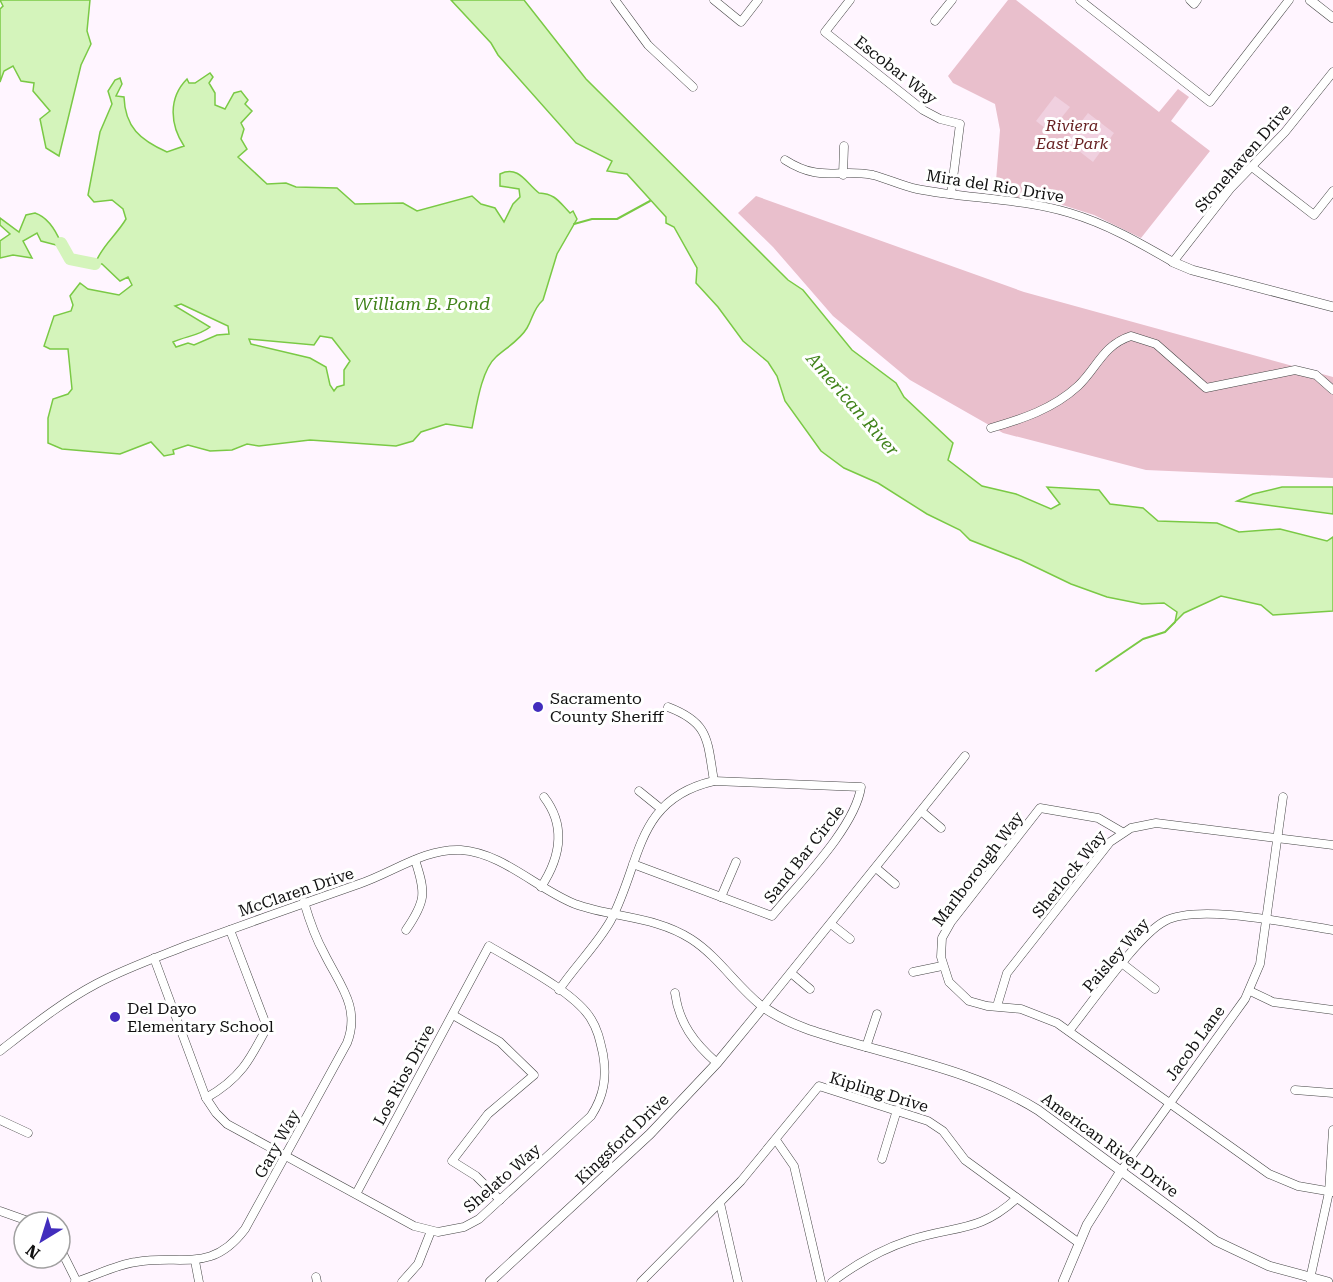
<svg xmlns="http://www.w3.org/2000/svg" width="1333" height="1282" font-family="'Roboto Serif',serif">
<style>
.green{fill:#e9bfcc}
.pitch{fill:#f0d0df}
.water{fill:#d4f4bb;stroke:#7ac945;stroke-width:1.5;fill-rule:evenodd}
.lines{fill:none;stroke-linecap:round;stroke-linejoin:round}
.stream{stroke:#7ac945;stroke-width:2}
.river{stroke:#d4f4bb;stroke-width:12}
.minor-casing{stroke:#444;stroke-width:9}
.tertiary-casing{stroke:#444;stroke-width:10}
.minor{stroke:#fff;stroke-width:8}
.tertiary{stroke:#fff;stroke-width:9}
.poi-dot{fill:#422dbd;stroke:#fff;stroke-width:2}
.labels{text-anchor:middle;dominant-baseline:central;stroke-width:6;stroke-linejoin:round;paint-order:stroke}
.street-label{font-size:16px;fill:#111;stroke:#fff}
.park-label{font-size:16px;font-style:italic;fill:#682223;stroke:#fff}
.poi-label{font-size:16px;fill:#111;stroke:#fff;text-anchor:start}
.water-label{font-size:18px;font-style:italic;fill:#41831b;stroke:#fff}
</style>
<rect width="100%" height="100%" fill="#fff5ff"/>
<g class="green">
<path d="M1008,0H1016L1159,112L1178,89L1189,97L1171,121L1210,151L1141,238L1094,215L1053,202L995,194L1000,130L995,104L953,83L948,76Z"/>
<path d="M756,196L1024,292L1333,377V478L1146,470L1003,433L910,380L833,316L773,247L738,213Z"/>
</g>
<g class="pitch">
<path d="M1055,96L1070,107L1050,132L1036,121Z"/>
<path d="M1088,113L1114,133L1093,162L1066,141Z"/>
</g>
<g class="water">
<path d="M0,0H90L87,31L91,44L81,65L59,156L46,148L40,119L50,111L33,91L34,83L21,81L13,66L4,71L0,82V9L3,6Z"/>
<path d="M451,0H524L586,79L788,280L803,290L852,350L896,383L904,397L953,443L948,460L982,486L1016,494L1051,509L1060,504L1047,487L1099,490L1110,504L1143,508L1158,521L1217,523L1239,532L1280,529L1327,541L1333,537V611L1273,615L1261,605L1221,596L1184,613L1175,622L1177,612L1164,603L1142,604L1107,597L1071,584L1021,560L970,540L960,530L927,514L878,483L844,468L821,451L785,401L777,376L768,362L743,341L718,307L696,283L697,268L674,227L666,223V217L627,174L607,171L612,161L576,143L498,55L491,43Z"/>
<path d="M210,73L213,77L209,83L215,93V105L225,109L234,93L241,91L248,100L245,104L252,111L241,123L244,129L241,139L247,149L238,157L267,184L286,183L296,187L337,188L355,204L403,203L417,211L472,196L481,204L495,208L504,222L513,204L520,197L519,189L500,186V174C519,165 526,183 539,193C556,194 559,202 570,213L573,211L577,219L557,254L543,300C533,309 533,318 527,328C520,340 506,348 496,357C481,370 476,409 472,428L446,424L421,432L413,441L396,446L310,440L259,446L247,444L232,450L210,451L188,445L173,450L174,454L164,456L151,442L120,454L62,449L48,443V418L53,399L68,394L72,389L68,349H50L44,346L54,316L71,311L73,305L70,296L80,283L88,289L119,295L132,285L128,277L120,281L102,264H95C102,245 116,236 126,219L123,209L112,200L94,202L88,195L100,132L112,104L108,91L115,80L120,78L122,84L116,96L124,97C125,127 140,140 167,152L184,146C170,125 168,98 187,79L189,83H195ZM181,304L228,326L229,334L217,335L194,345L188,343L176,347L173,342C186,336 199,336 210,327L175,306ZM320,336L332,338L350,361L344,370V385L337,387L334,391L330,385L326,367L310,358L251,344L249,339L314,345Z"/>
<path d="M35,213C47,217 56,231 61,243L56,245L41,241L37,233L23,241L32,258L13,255L0,258V241L10,234L0,225V218L19,232L26,215Z"/>
<path d="M1282,487H1333V514L1237,501L1253,494Z"/>
</g>
<g class="lines">
<g class="stream">
<path d="M574,224L592,219H617L650,201"/>
<path d="M1096,671L1143,639L1165,632L1175,622"/>
</g>
<path class="river" d="M61,243L70,259L95,264"/>
<defs>
<g id="minor">
<path d="M615,0L648,45L693,87"/>
<path d="M714,0L741,22L758,0"/>
<path d="M850,0L825,32L923,110L940,119L960,124L951,194"/>
<path d="M1080,0L1210,102L1289,0"/>
<path d="M1190,0L1194,4L1197,0"/>
<path d="M935,21L952,0"/>
<path d="M785,160C821,183 838,168 873,175C888,179 902,186 917,189C968,199 1020,198 1070,213C1107,224 1140,243 1173,262L1230,189L1285,132L1333,72"/>
<path d="M1252,167L1314,215L1333,191"/>
<path d="M843,175L844,146"/>
<path d="M991,428C1022,419 1053,409 1078,386C1097,368 1103,345 1131,336L1156,344L1206,388L1295,370L1316,375L1333,390"/>
<path d="M668,707C710,723 707,740 714,781"/>
<path d="M639,791L660,808"/>
<path d="M921,811L941,828"/>
<path d="M1122,832L1098,818L1040,808L951,922L942,938L941,957L949,982L969,1001L987,1006L1021,1009L1057,1023L1269,1174L1298,1186L1333,1192"/>
<path d="M876,868L895,884"/>
<path d="M541,887C560,858 567,827 544,797"/>
<path d="M721,897L736,862"/>
<path d="M831,924L850,939"/>
<path d="M406,930C426,901 426,893 415,860"/>
<path d="M154,958L206,1098L216,1113L227,1124L414,1226L438,1232L464,1227L479,1219L591,1116C604,1096 607,1077 603,1054C600,1041 598,1030 591,1019C575,992 517,963 489,946L356,1194"/>
<path d="M1123,964L1155,989"/>
<path d="M913,972L942,966"/>
<path d="M791,973L810,989"/>
<path d="M559,990C575,966 597,945 611,920C642,861 635,799 714,781L861,787C855,828 799,883 772,916L633,864"/>
<path d="M1250,991L1273,1002L1333,1010"/>
<path d="M675,993C679,1023 694,1043 717,1063"/>
<path d="M997,1006L1007,973L1110,842L1131,828L1156,823L1333,845"/>
<path d="M453,1015L500,1042L534,1075L488,1114L452,1161L476,1176L500,1200"/>
<path d="M1069,1031C1091,1004 1138,935 1165,921C1199,903 1293,924 1333,930"/>
<path d="M866,1047L877,1014"/>
<path d="M0,1051C31,1027 62,1002 96,984C126,968 158,957 188,945C245,924 302,904 359,884C392,873 425,848 461,850C503,853 537,889 575,904C614,918 655,916 691,939C719,957 737,987 763,1007L965,756"/>
<path d="M1295,1090L1333,1093"/>
<path d="M206,1098C240,1079 250,1060 267,1027L230,930"/>
<path d="M0,1120L28,1133"/>
<path d="M776,1140L794,1166L821,1282"/>
<path d="M882,1159L897,1110"/>
<path d="M1121,1171L1245,999L1260,964L1283,797"/>
<path d="M720,1203L738,1282"/>
<path d="M0,1211L31,1222"/>
<path d="M60,1248L77,1282"/>
<path d="M195,1261L199,1282"/>
<path d="M316,1277L317,1282"/>
<path d="M1310,1279L1329,1192L1333,1130"/>
<path d="M75,1282C95,1276 115,1265 136,1262C182,1254 211,1274 245,1229L347,1043C361,1007 339,984 324,953C315,937 309,919 304,902"/>
<path d="M402,1282L418,1264L431,1231"/>
<path d="M641,1282L741,1181L819,1086L928,1121L943,1131L965,1160L1079,1243"/>
<path d="M832,1282C856,1264 882,1249 910,1240C956,1225 979,1233 1017,1198"/>
</g>
<g id="tertiary">
<path d="M1310,0L1333,18"/>
<path d="M1173,262L1192,270L1333,307"/>
<path d="M490,1282L650,1134L717,1063L763,1007C791,1026 821,1034 853,1043C916,1061 982,1075 1038,1110L1216,1241L1269,1266L1328,1282"/>
<path d="M1063,1282L1087,1225L1121,1171"/>
</g>
</defs>
<use href="#minor" class="minor-casing"/>
<use href="#tertiary" class="tertiary-casing"/>
<use href="#minor" class="minor"/>
<use href="#tertiary" class="tertiary"/>
</g>
<g class="poi-dot">
<circle cx="538" cy="707" r="6"/>
<circle cx="115" cy="1017" r="6"/>
</g>
<g class="labels">
<g class="street-label">
<text transform="translate(896 70) rotate(38)">Escobar Way</text>
<text transform="translate(1243 158) rotate(-49)">Stonehaven Drive</text>
<text transform="translate(995 186) rotate(9)">Mira del Rio Drive</text>
<text transform="translate(804 854) rotate(-52)">Sand Bar Circle</text>
<text transform="translate(978 869) rotate(-53)">Marlborough Way</text>
<text transform="translate(1069 874) rotate(-51)">Sherlock Way</text>
<text transform="translate(296 892) rotate(-19)">McClaren Drive</text>
<text transform="translate(1116 955) rotate(-49)">Paisley Way</text>
<text transform="translate(1195 1043) rotate(-54)">Jacob Lane</text>
<text transform="translate(404 1075) rotate(-62)">Los Rios Drive</text>
<text transform="translate(879 1092) rotate(17)">Kipling Drive</text>
<text transform="translate(622 1139) rotate(-44)">Kingsford Drive</text>
<text transform="translate(277 1144) rotate(-61)">Gary Way</text>
<text transform="translate(1110 1145) rotate(36)">American River Drive</text>
<text transform="translate(502 1178) rotate(-41)">Shelato Way</text>
</g>
<g class="park-label">
<text x="1072" y="125">Riviera<tspan x="1072" dy="18">East Park</tspan></text>
</g>
<g class="poi-label">
<text x="550" y="698">Sacramento<tspan x="550" dy="18">County Sheriff</tspan></text>
<text x="127" y="1008">Del Dayo<tspan x="127" dy="18">Elementary School</tspan></text>
</g>
<g class="water-label">
<text x="422" y="303">William B. Pond</text>
<text transform="translate(853 404) rotate(49)">American River</text>
</g>
</g>
<g transform="translate(42 1240) rotate(218)"><circle r="28" fill="#ffffff" stroke="#a0a0a0" stroke-width="1.5"/>
<path d="M0-4.5L10 22L0 15L-10 22Z" fill="#422dbd"/>
<text y="-9" font-size="16" font-weight="bold" text-anchor="middle" fill="#111111">N</text>
</g>
</svg>
